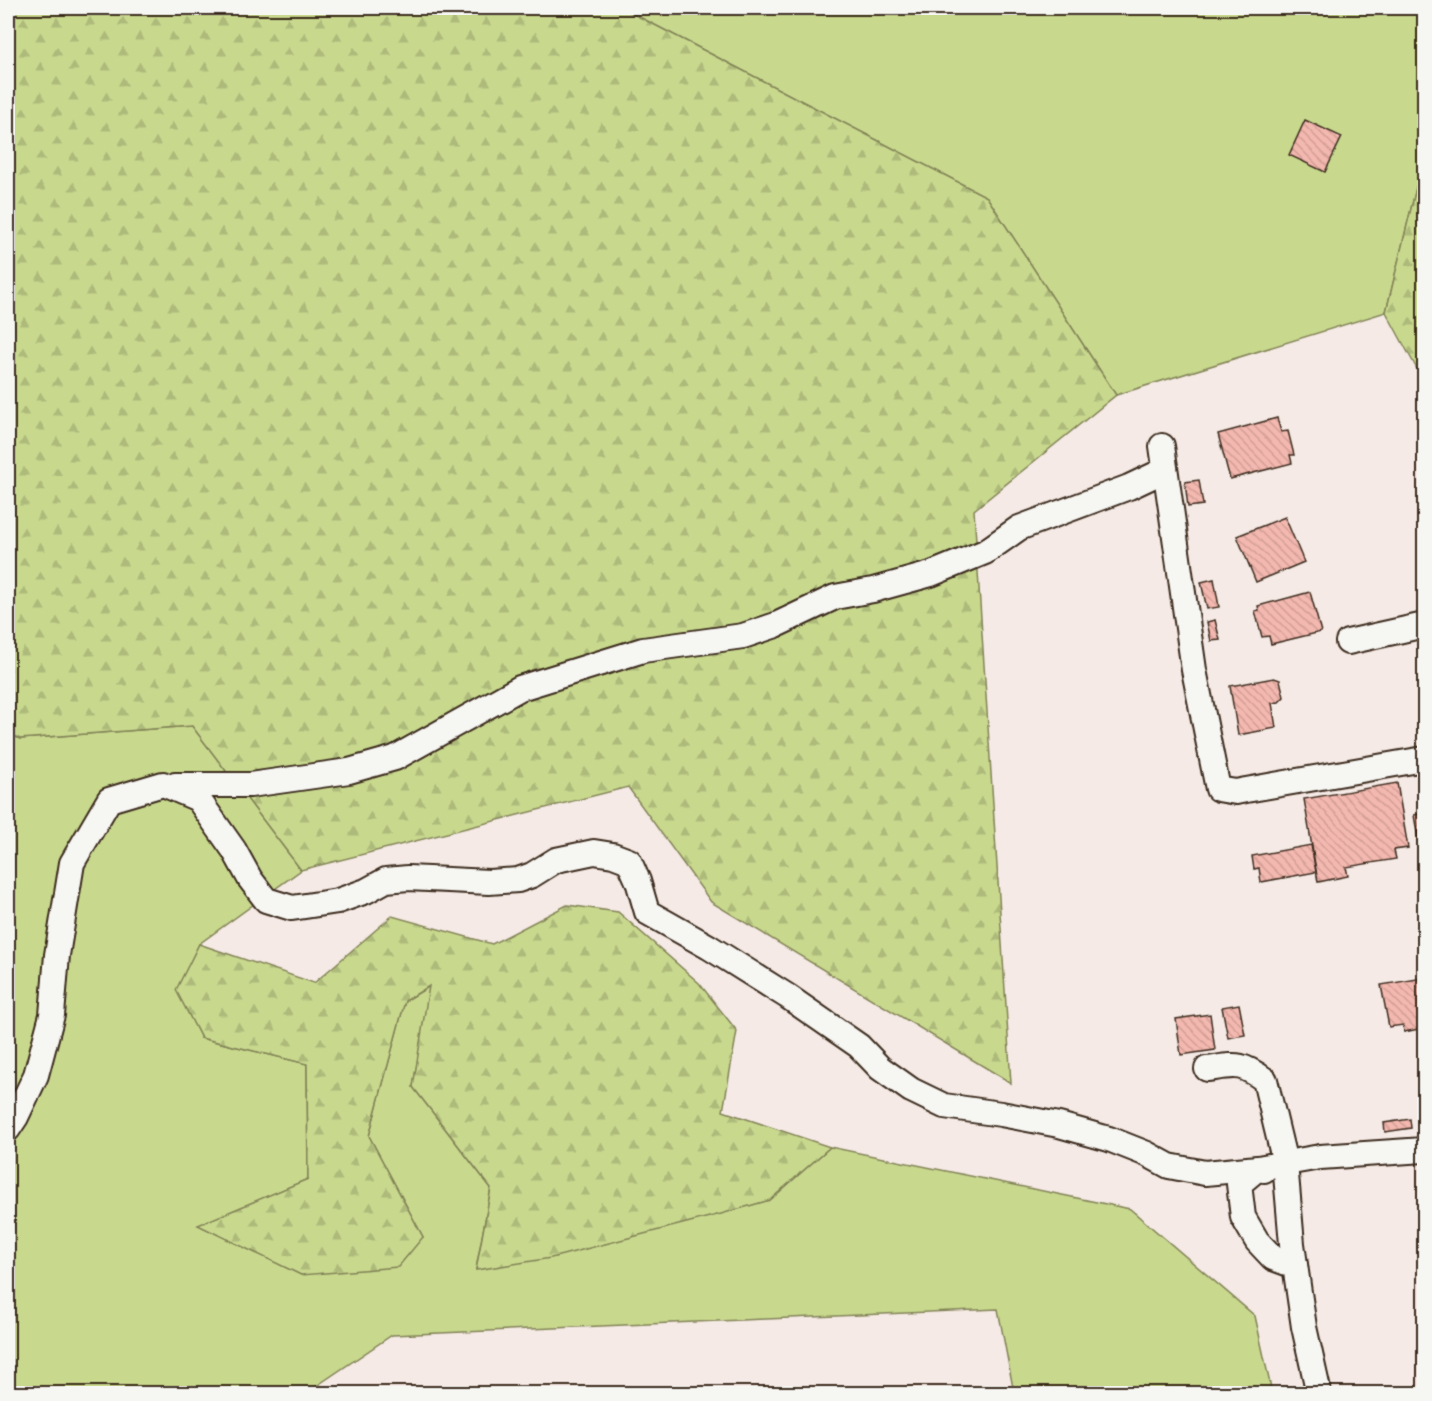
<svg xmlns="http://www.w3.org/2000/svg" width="1432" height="1401" font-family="'Shantell Sans',sans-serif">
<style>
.green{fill:#c8d98e;stroke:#828256;stroke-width:1.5}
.forest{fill:url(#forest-firs);stroke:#828256;stroke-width:1.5}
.building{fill:url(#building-back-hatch);stroke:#3b2a1e;stroke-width:1.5}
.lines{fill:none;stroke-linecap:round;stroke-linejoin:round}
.minor-casing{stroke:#3b2a1e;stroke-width:28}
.minor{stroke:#f6f6f2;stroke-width:24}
</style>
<defs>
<pattern id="forest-firs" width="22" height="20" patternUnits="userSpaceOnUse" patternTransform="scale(1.5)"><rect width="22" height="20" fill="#c8d98e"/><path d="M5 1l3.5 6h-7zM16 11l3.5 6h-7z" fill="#adba7a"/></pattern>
<pattern id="building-back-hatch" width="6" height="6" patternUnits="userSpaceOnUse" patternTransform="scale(1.5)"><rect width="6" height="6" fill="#f3b8af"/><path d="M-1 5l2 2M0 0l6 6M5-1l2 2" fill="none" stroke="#d19e96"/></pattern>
</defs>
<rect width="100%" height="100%" fill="#f5eae5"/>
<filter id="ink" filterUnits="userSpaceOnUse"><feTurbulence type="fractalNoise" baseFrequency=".0167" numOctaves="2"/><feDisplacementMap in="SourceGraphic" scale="12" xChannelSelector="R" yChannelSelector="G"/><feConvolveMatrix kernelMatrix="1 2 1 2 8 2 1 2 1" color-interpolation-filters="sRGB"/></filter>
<g filter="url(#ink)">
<g class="green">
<path d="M622,8H1424V155L1386,312L1116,395L987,197Z"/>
<path d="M192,726L301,870L199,944L177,990L201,1038L307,1064L308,1179L199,1225L301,1275L423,1237L369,1136L405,1001L430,986L413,1087L491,1188L476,1269L770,1200L830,1147L1130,1209L1255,1316L1272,1393H1014L998,1309L392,1335L306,1393H8V733L20,739Z"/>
</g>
<g class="forest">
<path d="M8,8H622L987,197L1116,395L974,510L1011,1083L711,902L628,787L301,870L192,726L20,739L8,733Z"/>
<path d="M1424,155V382L1386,312Z"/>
<path d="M567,905L618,912L699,983L737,1031L723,1111L830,1147L770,1200L721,1214L551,1258L476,1270L491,1188L413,1087L429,986L405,1001L369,1136L423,1237L398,1267L301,1275L198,1225L308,1179L307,1064L201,1038L176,990L199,944L314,983L392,916L492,944Z"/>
</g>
<g class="building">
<path d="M1305,120L1342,137L1325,172L1289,155Z"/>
<path d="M1277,418L1281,432L1288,431L1294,455H1290L1292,463L1230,479L1218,434Z"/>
<path d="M1199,480L1203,505L1188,507L1185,482Z"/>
<path d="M1285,517L1304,562L1256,582L1237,536Z"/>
<path d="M1214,579L1219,607L1207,609L1201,582Z"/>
<path d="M1310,592L1321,632L1271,644L1269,636L1262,637L1255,611L1259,610L1258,606Z"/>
<path d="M1215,620L1220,640L1211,641L1207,622Z"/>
<path d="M1274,678L1280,680L1284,697L1279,702L1272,703L1276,728L1238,735L1230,686Z"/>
<path d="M1397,783L1408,848L1394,850L1396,859L1346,867L1348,876L1318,882L1304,799Z"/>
<path d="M1424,813V855L1421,856L1414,815Z"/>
<path d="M1311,845L1316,872L1261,882L1259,868L1254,869L1252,856Z"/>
<path d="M1423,978L1424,988V1028L1404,1032L1403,1025L1389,1027L1381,985Z"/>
<path d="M1239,1004L1245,1035L1228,1038L1222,1007Z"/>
<path d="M1210,1014L1215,1050L1181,1055L1176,1019Z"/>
<path d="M1410,1119L1411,1128L1385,1132L1384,1123Z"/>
</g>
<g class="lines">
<defs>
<g id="minor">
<path d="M1162,446L1194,670L1218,789L1236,792L1246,790L1424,759"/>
<path d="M1348,642L1420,626L1424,628"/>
<path d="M175,785H250L349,771L395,758L520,688L643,650L743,636L776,625L835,597L873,590L931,574L985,552L1019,528L1129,487L1165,470"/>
<path d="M1207,1069C1237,1065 1240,1062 1265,1080L1285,1163L1292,1244L1304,1327L1319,1394"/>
<path d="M8,1129L16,1117L36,1075L52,1015L57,955L72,863L109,800L163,784L198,799L234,850L250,879L266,900L292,908L338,901L366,891L386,880L408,878L489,882L518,880L532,875L556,860L594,852L613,855L629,861L638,881L647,912L709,947L787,996L859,1046L880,1068L911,1090L944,1106L1001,1114L1059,1125L1109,1139L1147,1154L1169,1166L1205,1173L1258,1168L1320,1157L1424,1150"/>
<path d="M1264,1170L1258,1168L1239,1184L1243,1217L1257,1241L1273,1258L1295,1266"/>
</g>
</defs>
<use href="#minor" class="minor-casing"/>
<use href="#minor" class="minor"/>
</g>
</g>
<rect width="1432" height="1401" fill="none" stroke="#f6f6f2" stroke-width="30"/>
<rect x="15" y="15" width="1402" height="1371" fill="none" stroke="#3b2a1e" stroke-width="2" filter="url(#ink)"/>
</svg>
